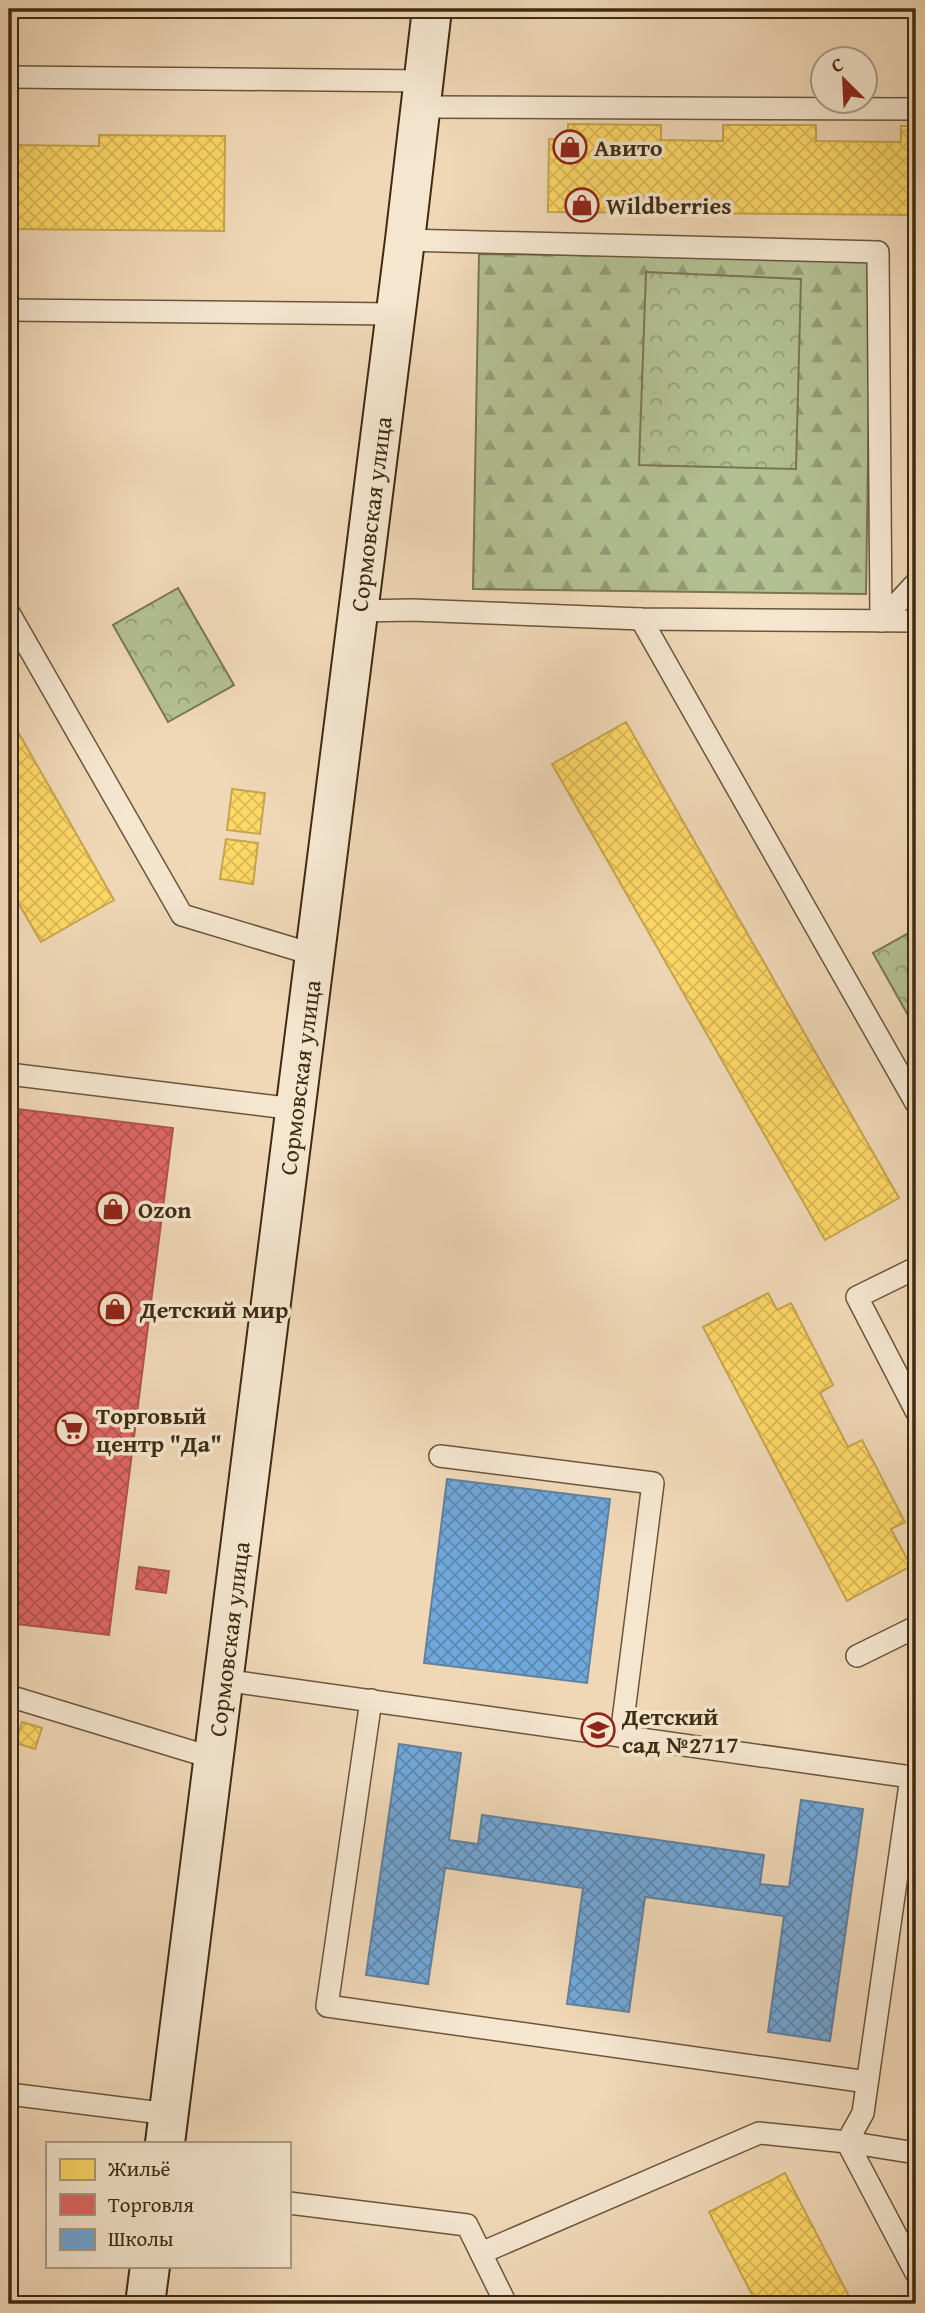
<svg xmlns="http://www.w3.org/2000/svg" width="925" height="2313" font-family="'Gentium Book Plus',serif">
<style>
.forest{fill:url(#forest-firs);stroke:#797652;stroke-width:2}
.park{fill:url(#park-crowns);stroke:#797652;stroke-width:2}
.homes{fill:url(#homes-cross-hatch);stroke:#c5a54d;stroke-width:2}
.shops{fill:url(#shops-cross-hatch);stroke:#b0544d;stroke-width:2}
.schools{fill:url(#schools-cross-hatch);stroke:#61829f;stroke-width:2}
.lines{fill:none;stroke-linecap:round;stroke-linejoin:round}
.lane-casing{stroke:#6b563b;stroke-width:24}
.secondary-casing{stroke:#3f2b12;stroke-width:42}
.lane{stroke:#f5e6d0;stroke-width:21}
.secondary{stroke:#f5e6d0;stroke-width:38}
.labels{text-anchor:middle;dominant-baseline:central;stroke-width:7;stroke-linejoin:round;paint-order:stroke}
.poi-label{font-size:24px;font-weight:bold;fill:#3f2b12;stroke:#f5e6d0;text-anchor:start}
.street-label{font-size:24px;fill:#3f2b12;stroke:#f5e6d0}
</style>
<defs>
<pattern id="forest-firs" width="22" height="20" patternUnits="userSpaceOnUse" patternTransform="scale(1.75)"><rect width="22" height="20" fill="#b3c093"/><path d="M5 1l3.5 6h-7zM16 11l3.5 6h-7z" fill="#939c77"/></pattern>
<pattern id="park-crowns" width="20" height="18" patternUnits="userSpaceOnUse" patternTransform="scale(1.75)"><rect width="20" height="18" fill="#b3c093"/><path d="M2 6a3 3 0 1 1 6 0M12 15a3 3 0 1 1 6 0" fill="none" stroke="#939c77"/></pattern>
<pattern id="homes-cross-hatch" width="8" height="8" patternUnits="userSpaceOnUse" patternTransform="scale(1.75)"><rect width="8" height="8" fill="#ffd966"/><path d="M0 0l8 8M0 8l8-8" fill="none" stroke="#dcba57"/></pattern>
<pattern id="shops-cross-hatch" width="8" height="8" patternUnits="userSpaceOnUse" patternTransform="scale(1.75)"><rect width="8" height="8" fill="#e06666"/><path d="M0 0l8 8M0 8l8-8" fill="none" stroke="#b75453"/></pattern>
<pattern id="schools-cross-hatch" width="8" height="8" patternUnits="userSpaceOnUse" patternTransform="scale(1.75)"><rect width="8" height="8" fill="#6fa8dc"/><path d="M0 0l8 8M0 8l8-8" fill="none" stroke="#5d89b1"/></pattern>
</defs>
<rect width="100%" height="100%" fill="#f0d8b7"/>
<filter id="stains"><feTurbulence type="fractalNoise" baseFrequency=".00286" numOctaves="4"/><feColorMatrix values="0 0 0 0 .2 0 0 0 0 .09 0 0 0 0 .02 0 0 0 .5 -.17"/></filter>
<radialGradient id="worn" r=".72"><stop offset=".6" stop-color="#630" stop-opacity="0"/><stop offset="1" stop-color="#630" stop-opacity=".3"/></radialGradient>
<path class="forest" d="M479,254L871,259L866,594L473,589Z"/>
<g class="park">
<path d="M646,272L801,279L796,469L639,465Z"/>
<path d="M178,588L234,685L168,722L113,625Z"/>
<path d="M916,929V1013L909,1017L873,953Z"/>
</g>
<g class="homes">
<path d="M568,124L661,125V140L723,141V125H816V141L901,142V126H916V215L548,212L549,139L568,140Z"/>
<path d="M99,135L225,136L224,231L9,229V145L99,146Z"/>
<path d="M9,716L114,900L41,942L9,887Z"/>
<path d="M626,722L899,1198L825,1240L552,764Z"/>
<path d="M232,789L265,793L260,834L227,830Z"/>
<path d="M226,839L258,843L253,884L220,879Z"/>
<path d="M768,1293L777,1310L791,1303L833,1385L820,1393L848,1447L862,1440L905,1522L891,1529L911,1566L847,1601L703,1327Z"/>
<path d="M22,1722L42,1728L35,1749L16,1743Z"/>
<path d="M785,2173L853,2304H757L709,2212Z"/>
</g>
<g class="shops">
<path d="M9,1108L173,1128L109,1635L9,1623Z"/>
<path d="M139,1567L169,1571L166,1593L136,1589Z"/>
</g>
<g class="schools">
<path d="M447,1479L610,1499L587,1683L424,1663Z"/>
<path d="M399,1744L461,1753L449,1840L478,1844L482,1815L764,1855L760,1884L789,1887L801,1800L863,1809L830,2041L768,2032L784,1916L645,1897L629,2012L567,2004L583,1888L445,1868L428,1984L366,1975Z"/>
</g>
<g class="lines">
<defs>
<g id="lane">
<path d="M9,77L425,81"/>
<path d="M421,107L916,109"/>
<path d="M405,240L878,252L881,621L916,583"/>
<path d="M9,310L395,314"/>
<path d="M358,611L412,610L641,619L916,621"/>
<path d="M9,613L182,915L315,955"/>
<path d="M641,619L916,1103"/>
<path d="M9,1074L295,1109"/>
<path d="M916,1268L857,1297L916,1411"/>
<path d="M440,1456L653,1483L621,1736"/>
<path d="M857,1656L916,1627"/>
<path d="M223,1680L911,1777L863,2113L847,2142L916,2273"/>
<path d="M9,1696L213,1758"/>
<path d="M371,1700L327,2006L867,2082"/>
<path d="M9,2094L169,2114"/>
<path d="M289,2203L467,2225L506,2304"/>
<path d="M481,2253L759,2133L847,2142L916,2153"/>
</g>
<g id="secondary">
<path id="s1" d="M165,2143L405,240L432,9"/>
<path d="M145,2304L150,2266"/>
</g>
</defs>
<use href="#lane" class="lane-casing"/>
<use href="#secondary" class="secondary-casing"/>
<use href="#lane" class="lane"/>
<use href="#secondary" class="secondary"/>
</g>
<defs>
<symbol id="shop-ring" viewBox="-11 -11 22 22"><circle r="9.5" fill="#f5e6d0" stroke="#8f2418" stroke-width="1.5"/><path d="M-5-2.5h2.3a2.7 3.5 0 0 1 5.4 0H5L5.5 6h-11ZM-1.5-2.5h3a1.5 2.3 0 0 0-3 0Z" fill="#8f2418"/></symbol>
<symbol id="supermarket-ring" viewBox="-11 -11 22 22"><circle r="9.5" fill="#f5e6d0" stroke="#8f2418" stroke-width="1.5"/><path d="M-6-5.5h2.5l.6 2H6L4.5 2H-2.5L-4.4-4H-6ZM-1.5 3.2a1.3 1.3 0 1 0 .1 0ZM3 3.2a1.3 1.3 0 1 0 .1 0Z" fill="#8f2418"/></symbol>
<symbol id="school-ring" viewBox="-11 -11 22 22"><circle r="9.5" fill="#f5e6d0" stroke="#8f2418" stroke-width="1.5"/><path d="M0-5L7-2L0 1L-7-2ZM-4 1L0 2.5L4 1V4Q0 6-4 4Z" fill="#8f2418"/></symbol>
</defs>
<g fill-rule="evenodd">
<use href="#shop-ring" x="551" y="128" width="38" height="38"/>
<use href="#shop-ring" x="563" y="186" width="38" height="38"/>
<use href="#shop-ring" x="94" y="1190" width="38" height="38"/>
<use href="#shop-ring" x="96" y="1290" width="38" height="38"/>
<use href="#supermarket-ring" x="53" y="1410" width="38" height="38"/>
<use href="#school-ring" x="579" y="1711" width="38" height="38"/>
</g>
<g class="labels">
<g class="poi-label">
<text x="594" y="147">Авито</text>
<text x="606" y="205">Wildberries</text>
<text x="138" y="1209">Ozon</text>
<text x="140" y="1309">Детский мир</text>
<text x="96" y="1415">Торговый<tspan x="96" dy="28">центр "Да"</tspan></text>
<text x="622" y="1716">Детский<tspan x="622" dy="28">сад №2717</tspan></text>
</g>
<g class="street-label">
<text stroke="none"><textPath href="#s1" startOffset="1642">Сормовская улица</textPath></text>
<text stroke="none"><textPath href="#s1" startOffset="1074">Сормовская улица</textPath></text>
<text stroke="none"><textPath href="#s1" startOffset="508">Сормовская улица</textPath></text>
</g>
</g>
<rect width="925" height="2313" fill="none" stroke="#f0d8b7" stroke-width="35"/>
<rect x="10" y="10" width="904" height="2292" fill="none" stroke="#3f2b12" stroke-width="3.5"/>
<rect x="18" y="18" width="890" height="2278" fill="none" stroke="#3f2b12" stroke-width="2"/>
<rect x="46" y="2142" width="245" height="126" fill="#f5e6d0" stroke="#ac9b84" stroke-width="2"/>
<rect x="60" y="2159" width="35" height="21" fill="#ffd966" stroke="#ac9b84" stroke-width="2"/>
<text x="108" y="2176" font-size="21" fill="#3f2b12">Жильё</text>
<rect x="60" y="2194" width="35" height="21" fill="#e06666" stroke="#ac9b84" stroke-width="2"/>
<text x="108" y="2212" font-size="21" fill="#3f2b12">Торговля</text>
<rect x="60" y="2229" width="35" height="21" fill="#6fa8dc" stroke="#ac9b84" stroke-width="2"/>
<text x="108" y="2246" font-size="21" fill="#3f2b12">Школы</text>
<g transform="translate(844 80) rotate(336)"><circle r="33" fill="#f5e6d0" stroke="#ac9b84" stroke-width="2"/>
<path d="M0-5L12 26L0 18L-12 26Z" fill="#8f2418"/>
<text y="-10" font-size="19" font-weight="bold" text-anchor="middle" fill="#3f2b12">С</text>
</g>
<rect width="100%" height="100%" filter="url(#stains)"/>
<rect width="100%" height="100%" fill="url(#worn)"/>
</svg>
